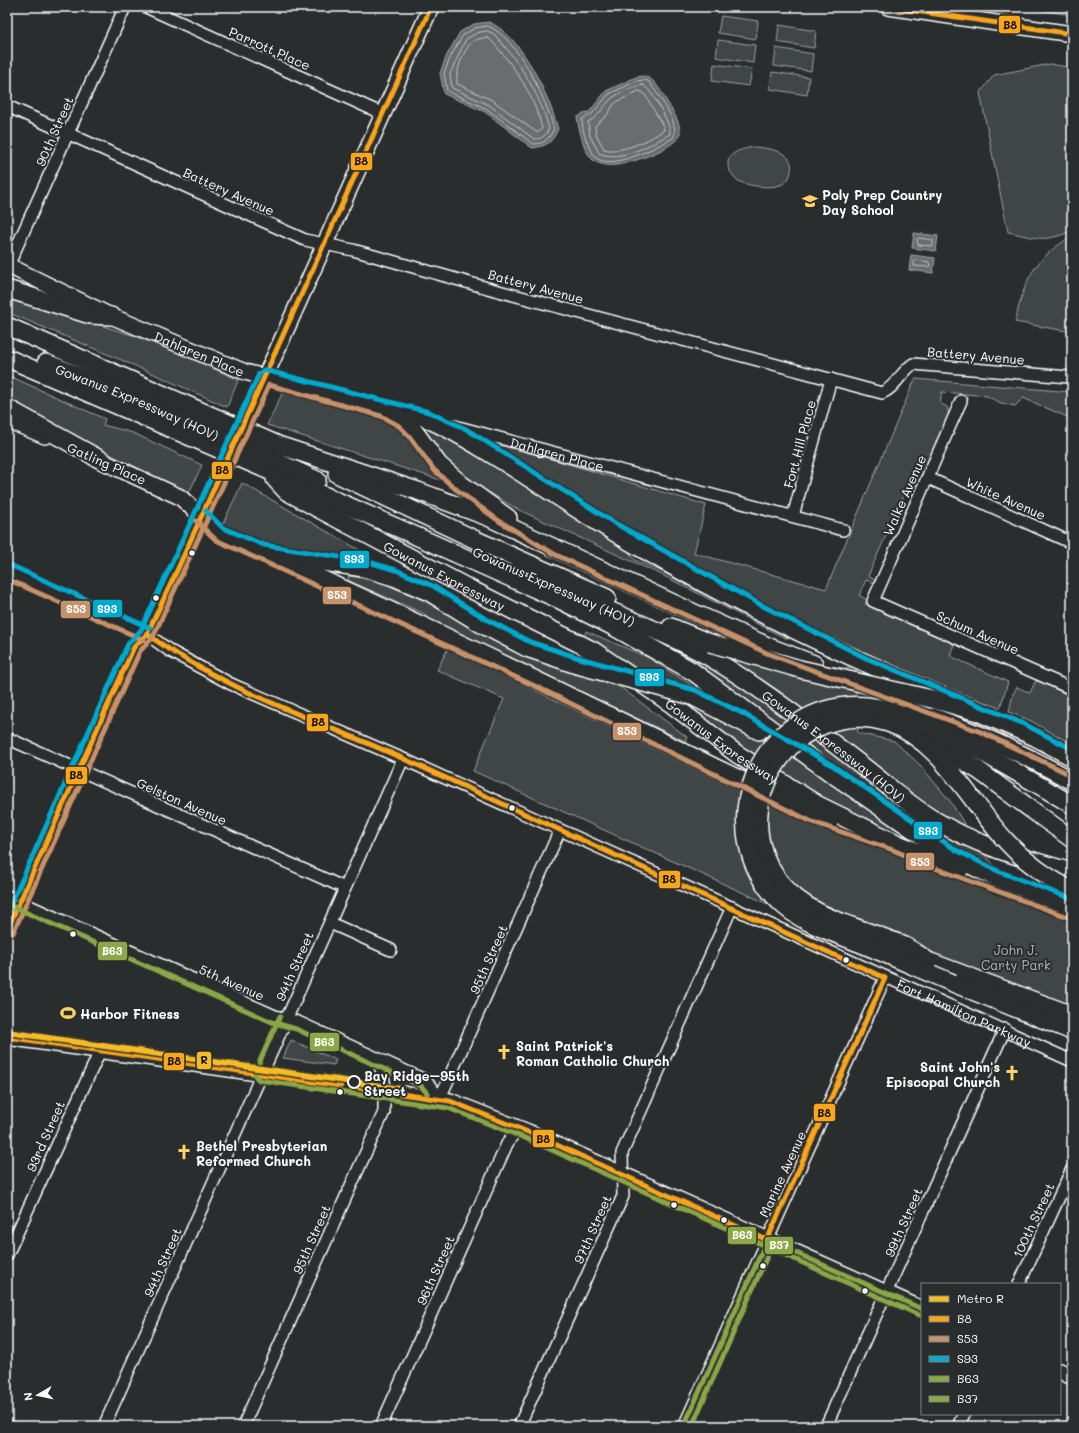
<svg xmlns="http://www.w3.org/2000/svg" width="1079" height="1433" font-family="Mali,sans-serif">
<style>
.green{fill:#414445;stroke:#a0a2a2}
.water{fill:#6a6c6d;stroke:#a6a7a7}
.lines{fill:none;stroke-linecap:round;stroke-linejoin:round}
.shore{stroke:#c3c4c5;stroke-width:1}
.highway-tunnel{stroke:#3f4243;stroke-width:17;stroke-dasharray:17 8;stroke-linecap:butt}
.minor-casing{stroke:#fff;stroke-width:14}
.major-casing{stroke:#fff;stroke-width:18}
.highway-casing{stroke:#fff;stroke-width:20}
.minor{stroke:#2a2d2e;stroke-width:11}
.major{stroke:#2a2d2e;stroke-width:15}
.highway{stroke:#2a2d2e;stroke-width:17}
.major-bridge-casing{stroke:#fff;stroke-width:18;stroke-linecap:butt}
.highway-bridge-casing{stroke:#fff;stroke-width:20;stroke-linecap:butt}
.major-bridge{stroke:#2a2d2e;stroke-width:15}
.highway-bridge{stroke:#2a2d2e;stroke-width:17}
.bus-1-casing{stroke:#2a2d2e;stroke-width:8}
.bus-2-casing{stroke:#2a2d2e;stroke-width:8}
.bus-3-casing{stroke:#2a2d2e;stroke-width:8}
.bus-4-casing{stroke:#2a2d2e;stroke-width:8}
.bus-5-casing{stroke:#2a2d2e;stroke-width:8}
.bus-1{stroke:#faa61a;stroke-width:5}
.bus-2{stroke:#c7916a;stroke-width:5}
.bus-3{stroke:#00a9ce;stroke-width:5}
.bus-4{stroke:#8ba746;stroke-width:5}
.bus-5{stroke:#8ba746;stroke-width:5}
.metro-1-casing{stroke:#2a2d2e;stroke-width:9}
.metro-1{stroke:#f6bc26;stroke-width:6}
.bus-dot{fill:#fff;stroke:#2a2d2e;stroke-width:1.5}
.stop-dot{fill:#2a2d2e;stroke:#fff;stroke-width:2}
.labels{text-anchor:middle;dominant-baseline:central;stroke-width:4;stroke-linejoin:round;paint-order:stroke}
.street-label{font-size:13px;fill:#fff;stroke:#2a2d2e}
.poi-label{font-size:13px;font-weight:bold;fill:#fff;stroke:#2a2d2e;text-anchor:start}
.park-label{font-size:13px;fill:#b3b4b5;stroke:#2a2d2e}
.stop-label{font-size:13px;font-weight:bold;fill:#fff;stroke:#2a2d2e;text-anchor:start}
.line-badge{stroke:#2a2d2e;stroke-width:1.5}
.badge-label{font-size:11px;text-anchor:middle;font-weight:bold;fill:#fff}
.pale-badge-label{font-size:11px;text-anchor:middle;font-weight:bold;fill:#111}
</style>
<rect width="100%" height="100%" fill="#2a2d2e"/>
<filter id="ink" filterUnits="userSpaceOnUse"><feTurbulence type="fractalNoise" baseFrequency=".025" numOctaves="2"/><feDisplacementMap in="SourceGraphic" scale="8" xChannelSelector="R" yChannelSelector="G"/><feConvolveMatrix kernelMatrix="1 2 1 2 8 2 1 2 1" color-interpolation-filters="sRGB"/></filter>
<g filter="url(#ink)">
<g class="green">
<path d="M1018,7H1072V15Z"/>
<path d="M721,16L758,21L756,39L718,33Z"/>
<path d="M779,25L816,31L814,48L777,42Z"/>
<path d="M718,40L755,45L753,63L716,57Z"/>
<path d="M776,48L813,54L811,71L774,66Z"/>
<path d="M714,64L752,69L749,86L712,81Z"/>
<path d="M1050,64L1072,68V231C1043,243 1038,238 1008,232L980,93L994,75Z"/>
<path d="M772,72L809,77L807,95L770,89Z"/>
<path d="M756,147C770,149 795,151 791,171C790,178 786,183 780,185C770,189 750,186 740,182C736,180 732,174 730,171C721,153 744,148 756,147Z"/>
<path d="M1072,236V332L1015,322C1025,278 1033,260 1072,236Z"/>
<path d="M7,296L135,336L183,355L239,380L238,381L227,407L145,370L7,312Z"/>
<path d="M7,375L105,419L103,425L133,433L202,465L189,493L7,404Z"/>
<path d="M915,379L1072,392V419L1023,398L1015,406L1001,403L987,396L942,392L940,403L947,407L949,415L917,488L909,484L868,576L875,580L874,583L866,580L859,595L867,600L865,604L954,644L950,656L1008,682L1000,708L945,687L895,672L820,638L644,541L596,509L498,452L487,440L706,505L694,553L826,589Z"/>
<path d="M283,392L389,421L406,429L447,482L267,425Z"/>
<path d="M417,421L453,435L621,542L635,560L681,580L790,638H785L664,576L519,510L473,483L448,463Z"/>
<path d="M242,483L370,556V562L268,544L221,528Z"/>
<path d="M351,576L380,582L423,600L472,629L532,659L567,671L616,684L687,737L685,741L424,618L425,614L349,581L348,577Z"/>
<path d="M586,631L649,658L696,688L712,654L855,669L858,733L894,741L920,765L950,801L978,846L991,862L1028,898L1072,917V1041L473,771L504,699L437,670L449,646L812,819L855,836L867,822L789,782L584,639Z"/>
<path d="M1039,681L1072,697V744L1029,720L1009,712L1013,694L1017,687L1030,693L1035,682Z"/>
<path d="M291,1040L336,1060L334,1065L283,1058Z"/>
</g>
<g class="water">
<path d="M489,22C522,36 549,96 558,129C552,143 547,146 532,148L485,112L444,94L440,73L447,55L460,32L474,24Z"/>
<path d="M644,76C655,79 660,90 666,100C671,109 681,122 680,133C678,148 631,163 617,165C610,166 599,165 593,160C584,153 579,129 577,118L583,113L589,112L606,91L636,77Z"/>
<path d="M914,233L938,236L936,251L912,248Z"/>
<path d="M911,255L935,258L933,273L909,270Z"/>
</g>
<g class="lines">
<g class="shore">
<path d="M488,26C517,37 546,99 554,129C549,139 545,144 533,144L487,109L447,91L444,73L451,56L463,35L475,28Z"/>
<path d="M487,31L494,34C520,63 538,90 549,128C546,136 542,139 534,139L489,105L452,88L450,74L466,39L477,33Z"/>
<path d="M486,38L490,39C514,66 533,93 542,128L539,132H536L492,100L457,84C455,73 463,51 471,43C475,39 481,38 486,38Z"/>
<path d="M644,80L648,81L652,86C660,98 681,125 673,138C658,146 611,172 595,157C593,154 591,149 589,146C585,138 582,128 582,119L592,114L609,94L637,81Z"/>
<path d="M643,85C651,88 672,126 670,134C652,144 620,163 599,153L590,136L588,122C599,117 602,108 610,100C617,93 634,86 643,85Z"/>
<path d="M639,91L644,93L662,124L664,130C650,140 621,154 604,149L596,134L595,126L607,115L615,103Z"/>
<path d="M919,238L933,240V246L918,245L917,239Z"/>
<path d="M916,260L929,262L930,267L914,266V261Z"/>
</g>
<path class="highway-tunnel" d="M928,705L1016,739L1072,768"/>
<defs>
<g id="minor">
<path d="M146,7L383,114"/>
<path d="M7,106L305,240L353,250L491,289L882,393C895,388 901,372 913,364L1069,377"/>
<path d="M8,266L125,7"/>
<path d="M961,401L873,601L1072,689"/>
<path id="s1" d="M451,425L843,530"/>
<path d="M928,478L1072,543"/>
<path d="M793,516L831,379"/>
<path d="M7,738L345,888"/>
<path d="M7,896L275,1016L298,1022L425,1080L440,1098L560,830"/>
<path d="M330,923L391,950"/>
<path id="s2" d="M7,930L134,647L147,634L170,651L231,684L403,759L1072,1061"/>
<path d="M7,1255L100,1051"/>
<path d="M1019,1284L1072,1169"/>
<path d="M7,1426H10"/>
<path d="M104,1426L403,759"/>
<path d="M243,1426L384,1112V1080L378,1059"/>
<path d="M381,1426L507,1144L518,1127"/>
<path d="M519,1426L623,1196L622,1153L732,907"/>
<path d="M684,1426L885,978"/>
<path d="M826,1426L1005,1029"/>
<path d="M958,1426L964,1414"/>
</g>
<g id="major">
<path d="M888,7L1072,34"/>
<path id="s3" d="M7,265L111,316L245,372L427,419"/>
<path d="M261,386L431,7"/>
<path d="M7,420L45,436"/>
<path d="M93,457L180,497L201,516"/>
<path d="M7,571L147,634L224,465"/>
<path d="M7,1037L450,1101L528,1132L922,1309"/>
<path d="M1060,1371L1072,1377"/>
</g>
<g id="highway">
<path d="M7,289L90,315L111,316"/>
<path d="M7,326L278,445L418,491L488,517L692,612L772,648L814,664"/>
<path d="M7,358L265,469L558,599L616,628L692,671L828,771L952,856L995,877L1072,906"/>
<path id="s4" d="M46,363L133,397L317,480"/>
<path d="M7,408L103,461"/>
<path d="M384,409L403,420L414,431L439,465L462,485L508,518"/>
<path d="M427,419C454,430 476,445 501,460C547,489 592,520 639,547C735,603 838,653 942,696"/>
<path d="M337,474L476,540L607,598"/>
<path id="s5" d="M275,479L286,491L317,508L472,590L594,651L670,703L737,754L818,805L896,843L960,869"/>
<path d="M201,516L219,534C421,620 615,720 813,815L830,821"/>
<path d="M283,556L364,568L394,577L429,592L483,625L527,648"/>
<path id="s6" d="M588,601C630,620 676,637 716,661C768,693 816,730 864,767C886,784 908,804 931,818C977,846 1022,858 1072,872"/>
<path d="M671,627L710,643"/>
<path d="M692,696L759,731"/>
<path d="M964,706L1035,737L1072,757"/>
<path d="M1054,771L1072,781"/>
<path d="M1032,810L1072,839"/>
<path d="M928,961L1072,1015"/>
<path d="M953,983L1072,1031"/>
</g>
</defs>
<use href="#minor" class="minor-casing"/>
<use href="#major" class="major-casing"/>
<use href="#highway" class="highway-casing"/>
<use href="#minor" class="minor"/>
<use href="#major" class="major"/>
<use href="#highway" class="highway"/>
<defs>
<path id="major-bridge" d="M224,465L259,391"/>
<g id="highway-bridge">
<path d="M710,643L800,669L936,700L978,712"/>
<path d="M527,648L574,664L692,696"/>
<path d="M933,717C975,732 1015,750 1054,771"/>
<path d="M925,736L978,770L1032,810"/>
<path d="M928,961C921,956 913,950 905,946C864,927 810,920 780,882C720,806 796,694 888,723C941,740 971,804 1007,842C1024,861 1049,879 1072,890"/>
<path d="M953,983C922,970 891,956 859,943C834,933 805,924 784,906C703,834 759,697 867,706C906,710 944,732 978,750C1009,768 1041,786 1072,805"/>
</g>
</defs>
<use href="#major-bridge" class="major-bridge-casing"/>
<use href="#highway-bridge" class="highway-bridge-casing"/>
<use href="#major-bridge" class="major-bridge"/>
<use href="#highway-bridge" class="highway-bridge"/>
<defs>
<g id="bus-1">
<path d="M888,7L1072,34"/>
<path d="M147,634C222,689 319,721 404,759C565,831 725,905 885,978L767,1240L528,1132L450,1101L359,1088"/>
<path d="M7,930L134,647L147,634L174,577L431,7"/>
<path d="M7,1037L341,1086"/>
</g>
<g id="bus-2">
<path d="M196,521L216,540L537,687L810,821L893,850L932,867L1070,918"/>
<path d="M7,579L144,640"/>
<path d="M13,933L140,651L153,637L269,385L381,416L399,426L409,436L434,470L457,490L499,521L554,554L769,654L981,732L1069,774"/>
</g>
<g id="bus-3">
<path d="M206,511L223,528L264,545L365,561L396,570L433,586L486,619L530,642L576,657L695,690L742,713L832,765L956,850L998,871L1072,899"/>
<path d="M10,565L150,628"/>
<path d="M7,913L128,644L141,630L259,374L264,370L429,412L466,429L613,522L763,606L866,658L1024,724L1072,749"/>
</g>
<g id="bus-4">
<path d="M7,904L272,1022L296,1029L421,1086L427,1093"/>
<path d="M280,1016L255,1072L256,1077L259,1080L448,1108L525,1138L919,1315"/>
<path d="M692,1426L773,1243"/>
</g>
<path id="bus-5" d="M684,1426L767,1240L922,1309"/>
</defs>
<use href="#bus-1" class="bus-1-casing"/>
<use href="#bus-2" class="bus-2-casing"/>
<use href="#bus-3" class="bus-3-casing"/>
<use href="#bus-4" class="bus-4-casing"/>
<use href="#bus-5" class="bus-5-casing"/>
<use href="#bus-1" class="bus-1"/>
<use href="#bus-2" class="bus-2"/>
<use href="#bus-3" class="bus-3"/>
<use href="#bus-4" class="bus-4"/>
<use href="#bus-5" class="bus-5"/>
<defs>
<path id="metro-1" d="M7,1032L401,1089"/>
</defs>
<use href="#metro-1" class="metro-1-casing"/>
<use href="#metro-1" class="metro-1"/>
</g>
</g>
<defs>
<symbol id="school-bare" viewBox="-9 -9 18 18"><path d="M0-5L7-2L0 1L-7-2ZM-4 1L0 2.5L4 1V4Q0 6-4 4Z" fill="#ffd166" stroke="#2a2d2e" stroke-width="2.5" paint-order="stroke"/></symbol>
<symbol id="stadium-bare" viewBox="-9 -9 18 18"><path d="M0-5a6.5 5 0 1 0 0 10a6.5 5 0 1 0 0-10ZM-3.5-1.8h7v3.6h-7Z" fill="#ffd166" stroke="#2a2d2e" stroke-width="2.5" paint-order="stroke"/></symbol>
<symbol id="church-bare" viewBox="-9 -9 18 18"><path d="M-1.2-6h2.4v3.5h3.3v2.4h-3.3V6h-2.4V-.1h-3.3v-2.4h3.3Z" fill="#ffd166" stroke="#2a2d2e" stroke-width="2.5" paint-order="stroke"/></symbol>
</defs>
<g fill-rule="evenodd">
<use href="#school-bare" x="799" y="190" width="22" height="22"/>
<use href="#stadium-bare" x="57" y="1002" width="22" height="22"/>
<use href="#church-bare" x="493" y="1041" width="22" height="22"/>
<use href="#church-bare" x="1001" y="1062" width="22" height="22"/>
<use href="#church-bare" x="173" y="1141" width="22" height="22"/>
</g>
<g class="bus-dot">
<circle cx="192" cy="553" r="3.5"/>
<circle cx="156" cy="598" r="3.5"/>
<circle cx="512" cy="808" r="3.5"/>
<circle cx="73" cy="934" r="3.5"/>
<circle cx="846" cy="960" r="3.5"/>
<circle cx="340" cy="1092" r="3.5"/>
<circle cx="674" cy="1205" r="3.5"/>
<circle cx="724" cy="1220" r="3.5"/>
<circle cx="763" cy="1266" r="3.5"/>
<circle cx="865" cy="1291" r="3.5"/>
</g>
<circle class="stop-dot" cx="354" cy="1082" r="6"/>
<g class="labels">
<g class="street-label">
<text transform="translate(270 48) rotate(24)">Parrott Place</text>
<text transform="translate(54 131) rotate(-66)">90th Street</text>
<text transform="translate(229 191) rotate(24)">Battery Avenue</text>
<text transform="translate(536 286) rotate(15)">Battery Avenue</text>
<text stroke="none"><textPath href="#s3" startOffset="212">Dahlgren Place</textPath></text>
<text transform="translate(976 355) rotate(5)">Battery Avenue</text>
<text stroke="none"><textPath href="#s4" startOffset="99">Gowanus Expressway (HOV)</textPath></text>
<text transform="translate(799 444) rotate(-75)">Fort Hill Place</text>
<text stroke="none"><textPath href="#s1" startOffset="110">Dahlgren Place</textPath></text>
<text transform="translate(107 463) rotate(24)">Gatling Place</text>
<text transform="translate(904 495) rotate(-66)">Walke Avenue</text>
<text transform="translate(1006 498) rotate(24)">White Avenue</text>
<text stroke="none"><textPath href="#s5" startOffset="196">Gowanus Expressway</textPath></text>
<text transform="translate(554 586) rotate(24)">Gowanus Expressway (HOV)</text>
<text transform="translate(978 632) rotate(24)">Schum Avenue</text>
<text stroke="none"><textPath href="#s5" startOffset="520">Gowanus Expressway</textPath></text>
<text stroke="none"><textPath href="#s6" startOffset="287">Gowanus Expressway (HOV)</textPath></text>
<text transform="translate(182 801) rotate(24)">Gelston Avenue</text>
<text transform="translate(488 959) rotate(-66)">95th Street</text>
<text transform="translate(294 966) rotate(-66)">94th Street</text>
<text transform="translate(232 982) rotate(24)">5th Avenue</text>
<text stroke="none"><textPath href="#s2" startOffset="1230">Fort Hamilton Parkway</textPath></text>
<text transform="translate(45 1136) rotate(-66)">93rd Street</text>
<text transform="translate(782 1174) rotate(-65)">Marine Avenue</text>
<text transform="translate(1033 1220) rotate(-65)">100th Street</text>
<text transform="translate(903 1222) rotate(-66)">99th Street</text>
<text transform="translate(592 1229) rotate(-66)">97th Street</text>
<text transform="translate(311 1239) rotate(-66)">95th Street</text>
<text transform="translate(162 1262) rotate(-66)">94th Street</text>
<text transform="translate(435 1270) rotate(-66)">96th Street</text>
</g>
<g class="poi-label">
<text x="822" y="194">Poly Prep Country<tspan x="822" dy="15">Day School</tspan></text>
<text x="80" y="1013">Harbor Fitness</text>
<text x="516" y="1045">Saint Patrick's<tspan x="516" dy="15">Roman Catholic Church</tspan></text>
<text x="1000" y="1066" text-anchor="end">Saint John's<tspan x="1000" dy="15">Episcopal Church</tspan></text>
<text x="196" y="1145">Bethel Presbyterian<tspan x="196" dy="15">Reformed Church</tspan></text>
</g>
<g class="park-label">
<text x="1016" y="949">John J.<tspan x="1016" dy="15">Carty Park</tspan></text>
</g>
<g class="stop-label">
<text x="364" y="1075">Bay Ridge–95th<tspan x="364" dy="15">Street</tspan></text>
</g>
</g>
<g class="line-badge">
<rect x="998" y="15" width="23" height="19" rx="4" fill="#faa61a"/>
<rect x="350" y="152" width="23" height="19" rx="4" fill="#faa61a"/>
<rect x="211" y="461" width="22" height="19" rx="4" fill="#faa61a"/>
<rect x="339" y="550" width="31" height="19" rx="4" fill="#00a9ce"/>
<rect x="322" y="586" width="30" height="19" rx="4" fill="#c7916a"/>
<rect x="92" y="599" width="31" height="19" rx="4" fill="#00a9ce"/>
<rect x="60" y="600" width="31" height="19" rx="4" fill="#c7916a"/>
<rect x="634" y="668" width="31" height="19" rx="4" fill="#00a9ce"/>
<rect x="306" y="713" width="23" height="19" rx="4" fill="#faa61a"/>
<rect x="612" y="722" width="30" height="19" rx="4" fill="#c7916a"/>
<rect x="65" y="766" width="23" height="19" rx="4" fill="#faa61a"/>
<rect x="913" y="821" width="30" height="19" rx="4" fill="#00a9ce"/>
<rect x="905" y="852" width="30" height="19" rx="4" fill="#c7916a"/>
<rect x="658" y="870" width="23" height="19" rx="4" fill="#faa61a"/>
<rect x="97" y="941" width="31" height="20" rx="4" fill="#8ba746"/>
<rect x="309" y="1032" width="31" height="20" rx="4" fill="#8ba746"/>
<rect x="196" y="1051" width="16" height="19" rx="4" fill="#f6bc26"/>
<rect x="163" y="1052" width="22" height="19" rx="4" fill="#faa61a"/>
<rect x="813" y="1103" width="23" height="19" rx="4" fill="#faa61a"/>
<rect x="532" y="1129" width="23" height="19" rx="4" fill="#faa61a"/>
<rect x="727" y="1226" width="30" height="19" rx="4" fill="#8ba746"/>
<rect x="764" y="1236" width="30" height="19" rx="4" fill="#8ba746"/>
</g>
<g class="badge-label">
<text x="354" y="563">S93</text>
<text x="337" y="599">S53</text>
<text x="107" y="613">S93</text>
<text x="76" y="613">S53</text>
<text x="649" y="681">S93</text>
<text x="627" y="735">S53</text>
<text x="928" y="835">S93</text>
<text x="920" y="866">S53</text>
<text x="112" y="955">B63</text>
<text x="324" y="1046">B63</text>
<text x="742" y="1239">B63</text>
<text x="779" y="1249">B37</text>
</g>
<g class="pale-badge-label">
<text x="1010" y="29">B8</text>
<text x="361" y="165">B8</text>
<text x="222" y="474">B8</text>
<text x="318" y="726">B8</text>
<text x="76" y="779">B8</text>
<text x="669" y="883">B8</text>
<text x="204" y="1064">R</text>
<text x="174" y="1065">B8</text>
<text x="824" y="1117">B8</text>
<text x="543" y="1143">B8</text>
</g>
<rect width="1079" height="1433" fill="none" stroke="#2a2d2e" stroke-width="24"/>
<rect x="12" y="12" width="1055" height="1409" fill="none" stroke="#fff" stroke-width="1.5" filter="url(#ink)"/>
<rect x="921" y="1283" width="140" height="132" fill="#2a2d2e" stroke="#7f8182"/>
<rect x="929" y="1296" width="20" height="6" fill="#f6bc26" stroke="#7f8182"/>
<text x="957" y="1303" font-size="12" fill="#ffffff">Metro R</text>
<rect x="929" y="1316" width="20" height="6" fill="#faa61a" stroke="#7f8182"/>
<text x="957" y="1323" font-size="12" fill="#ffffff">B8</text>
<rect x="929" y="1336" width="20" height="6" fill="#c7916a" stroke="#7f8182"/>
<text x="957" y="1343" font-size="12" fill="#ffffff">S53</text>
<rect x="929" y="1356" width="20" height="6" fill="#00a9ce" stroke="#7f8182"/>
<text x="957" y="1363" font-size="12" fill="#ffffff">S93</text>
<rect x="929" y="1376" width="20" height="6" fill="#8ba746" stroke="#7f8182"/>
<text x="957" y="1383" font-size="12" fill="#ffffff">B63</text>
<rect x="929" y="1396" width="20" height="6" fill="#8ba746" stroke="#7f8182"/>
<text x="957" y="1403" font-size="12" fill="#ffffff">B37</text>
<g transform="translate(38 1395) rotate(261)" stroke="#2a2d2e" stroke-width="3" paint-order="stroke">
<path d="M0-3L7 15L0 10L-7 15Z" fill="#ffffff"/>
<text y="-6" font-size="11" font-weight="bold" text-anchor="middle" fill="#ffffff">N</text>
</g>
</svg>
